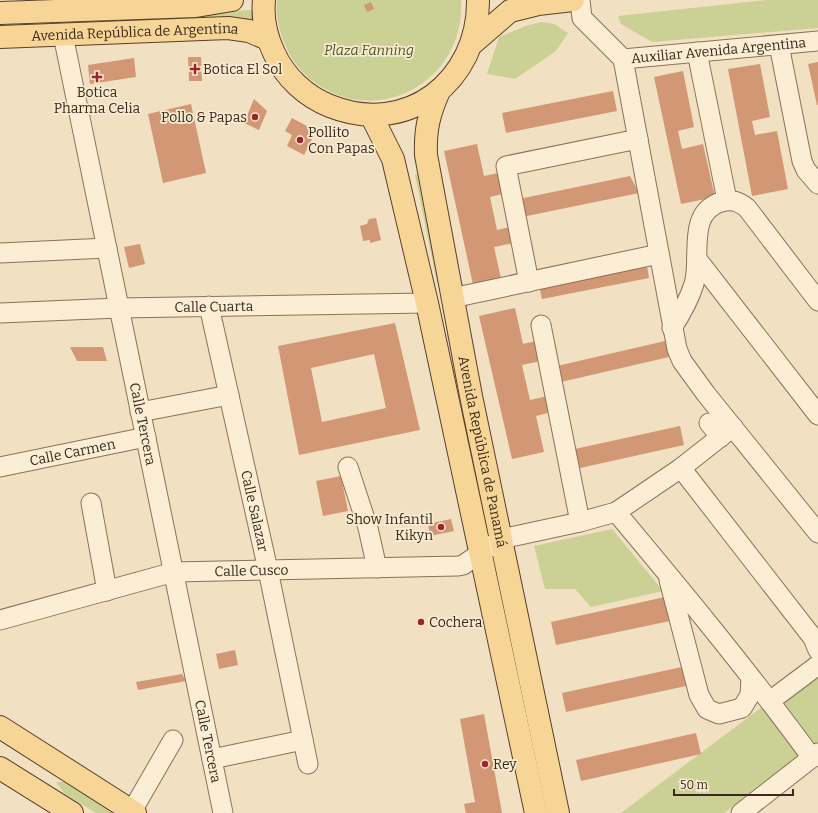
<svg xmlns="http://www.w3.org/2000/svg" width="818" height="813" font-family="Bitter,serif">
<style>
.green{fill:#cbd094}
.building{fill:#d29774;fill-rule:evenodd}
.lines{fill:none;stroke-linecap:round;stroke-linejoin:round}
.minor-casing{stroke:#8c7157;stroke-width:21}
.major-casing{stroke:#593f2c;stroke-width:24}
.minor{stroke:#fbeed5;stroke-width:19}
.major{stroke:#f7d596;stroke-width:22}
.poi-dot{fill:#9f2329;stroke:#f8ebd1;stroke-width:1.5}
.labels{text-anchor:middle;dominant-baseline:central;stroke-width:3.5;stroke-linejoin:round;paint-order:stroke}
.street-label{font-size:14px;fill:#3a2a1c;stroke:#f8ebd1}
.park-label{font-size:14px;font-style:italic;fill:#4d5822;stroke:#f8ebd1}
.poi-label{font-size:14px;fill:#3a2a1c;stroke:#f8ebd1;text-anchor:start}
</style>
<rect width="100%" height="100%" fill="#f1e0c1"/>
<g class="green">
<path d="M277,0H461C466,79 380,130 314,82C301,72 291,60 285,44C279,31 275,15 277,0Z"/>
<path d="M766,0H818V28L652,42L621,24L618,16Z"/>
<path d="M254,10L252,22L0,30V21Z"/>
<path d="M541,22L554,24L568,33L556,51L515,79L487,74L499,37L526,26Z"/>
<path d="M426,173L448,280L437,283L415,175Z"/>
<path d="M612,529L663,591L591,607L575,589H545L534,546Z"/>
<path d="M818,676V743L812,748L778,706Z"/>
<path d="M766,704L803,752L724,813H621Z"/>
<path d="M56,782H68L118,813H96L64,793Z"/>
</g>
<g class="building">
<path d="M371,2L374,9L367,12L364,5Z"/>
<path d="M188,57H201L202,81H189Z"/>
<path d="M134,58L136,77L90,84L88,65Z"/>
<path d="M818,62V105H817L808,64Z"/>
<path d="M760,64L770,117L752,121L755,135L777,131L788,189L752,196L728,69Z"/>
<path d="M683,71L694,127L678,131L682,149L703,144L715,197L681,204L654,77Z"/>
<path d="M613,91L617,111L506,133L502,113Z"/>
<path d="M254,99L267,111L259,130L244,123Z"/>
<path d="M191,104L206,173L163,183L148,114Z"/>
<path d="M292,118L316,131L304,155L287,146L292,135L285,131Z"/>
<path d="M477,144L484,176L503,172L507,193L490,197L497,230L515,226L519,242L494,247L502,283L474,289L444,151Z"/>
<path d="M630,176L639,193L522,217L519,199Z"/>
<path d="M376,218L381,240L370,243V240L363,241L360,226L367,224L369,219Z"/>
<path d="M140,244L145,264L129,268L124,247Z"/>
<path d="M646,260L649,278L542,299L538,281Z"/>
<path d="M515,308L523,344L536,341L541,361L522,365L530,400L548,396L551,412L536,416L544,452L512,459L479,316Z"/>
<path d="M395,323L420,430L299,455L278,346ZM374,354L386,408L322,422L311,368Z"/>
<path d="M665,341L669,357L561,382L557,366Z"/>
<path d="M70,347H103L107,361H77Z"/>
<path d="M680,426L684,445L580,468L575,449Z"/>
<path d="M341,476L348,511L323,516L316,481Z"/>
<path d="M451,519L454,531L430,536L428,524Z"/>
<path d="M665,597L670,621L556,645L551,622Z"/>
<path d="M235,650L238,665L219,669L216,654Z"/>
<path d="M682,667L686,686L566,712L562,693Z"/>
<path d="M182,674L186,681L138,690L136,682Z"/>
<path d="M484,714L502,813H466L464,804L475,802L460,719Z"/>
<path d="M696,733L701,754L581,781L576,760Z"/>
</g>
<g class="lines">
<defs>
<g id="minor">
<path id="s1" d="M580,0L582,18L623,59L818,41"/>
<path id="s2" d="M63,35L223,813"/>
<path d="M779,45L802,161L806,170L818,184"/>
<path d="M697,52L727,200"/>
<path d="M623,59L677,349L682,361L706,394L818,533"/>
<path d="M0,253L107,248"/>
<path d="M697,259L818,415"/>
<path d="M529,282L506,166L638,139"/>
<path d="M452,298L659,254"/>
<path id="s3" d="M209,306L268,570L308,764"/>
<path id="s4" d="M0,313L119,308L427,303"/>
<path d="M541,325L580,522"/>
<path d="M672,328C681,314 689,300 694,284C702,257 686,213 721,202C732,199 738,201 747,208L818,301"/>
<path d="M140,412L229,395"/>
<path d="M709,423L721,437"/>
<path d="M733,427L681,468L616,512C683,592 750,673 812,758"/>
<path id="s5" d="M0,467L146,437"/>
<path d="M348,467L368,528L377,568"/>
<path d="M681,468L813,638L818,650"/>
<path d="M91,503L107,591"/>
<path d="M669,580L699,695L707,709L719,714L742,708L750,695L751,678"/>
<path id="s6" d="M0,620L174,572L458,566L463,565L501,539L580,522L616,512"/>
<path d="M770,701L818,665"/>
<path d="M212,759L303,740"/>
<path d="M132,811L173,740"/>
<path d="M741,813L818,753"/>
</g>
<g id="major">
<path d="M264,0C262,19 266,36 274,53C285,77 305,96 330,106C407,137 479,81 478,0"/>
<path d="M0,13L196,6L232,0"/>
<path id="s7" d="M0,37L228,28L249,31L268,39"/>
<path d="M473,43L510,11L538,4L573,0"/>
<path id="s8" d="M439,91C429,114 425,129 426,155L471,396L558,813"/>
<path d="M371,115L393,159L427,303L536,813"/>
<path d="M0,727L135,813"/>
<path d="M0,768L72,813"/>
</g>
</defs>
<use href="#minor" class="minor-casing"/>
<use href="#major" class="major-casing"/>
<use href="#minor" class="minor"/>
<use href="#major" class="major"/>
</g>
<g class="poi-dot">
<path d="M193 63h4v4h4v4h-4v4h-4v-4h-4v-4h4z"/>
<path d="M95 71h4v4h4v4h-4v4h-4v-4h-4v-4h4z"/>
<circle cx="255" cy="117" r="4"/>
<circle cx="300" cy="140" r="4"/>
<circle cx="441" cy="527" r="4"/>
<circle cx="421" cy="622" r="4"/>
<circle cx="485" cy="764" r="4"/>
</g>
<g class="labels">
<g class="street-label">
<text stroke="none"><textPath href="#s7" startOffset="135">Avenida República de Argentina</textPath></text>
<text stroke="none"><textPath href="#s1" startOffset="172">Auxiliar Avenida Argentina</textPath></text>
<text stroke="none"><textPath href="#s4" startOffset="214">Calle Cuarta</textPath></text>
<text stroke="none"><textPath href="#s2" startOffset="397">Calle Tercera</textPath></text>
<text stroke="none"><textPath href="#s5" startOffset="74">Calle Carmen</textPath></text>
<text stroke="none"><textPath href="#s8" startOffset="368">Avenida República de Panamá</textPath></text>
<text stroke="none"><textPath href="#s3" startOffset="210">Calle Salazar</textPath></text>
<text stroke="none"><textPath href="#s6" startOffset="258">Calle Cusco</textPath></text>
<text stroke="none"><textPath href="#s2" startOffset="721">Calle Tercera</textPath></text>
</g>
<g class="park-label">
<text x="369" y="50">Plaza Fanning</text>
</g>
<g class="poi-label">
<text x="203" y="69">Botica El Sol</text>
<text x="97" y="92" text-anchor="middle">Botica<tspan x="97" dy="16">Pharma Celia</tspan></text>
<text x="247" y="117" text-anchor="end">Pollo &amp; Papas</text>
<text x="308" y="132">Pollito<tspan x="308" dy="16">Con Papas</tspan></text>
<text x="433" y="519" text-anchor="end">Show Infantil<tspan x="433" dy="16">Kikyn</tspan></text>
<text x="429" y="622">Cochera</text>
<text x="493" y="764">Rey</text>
</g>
</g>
<path d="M674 789v6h119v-6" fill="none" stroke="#3a2a1c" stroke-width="2"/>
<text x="680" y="789" font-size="12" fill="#3a2a1c" stroke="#f8ebd1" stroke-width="3" paint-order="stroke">50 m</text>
</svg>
